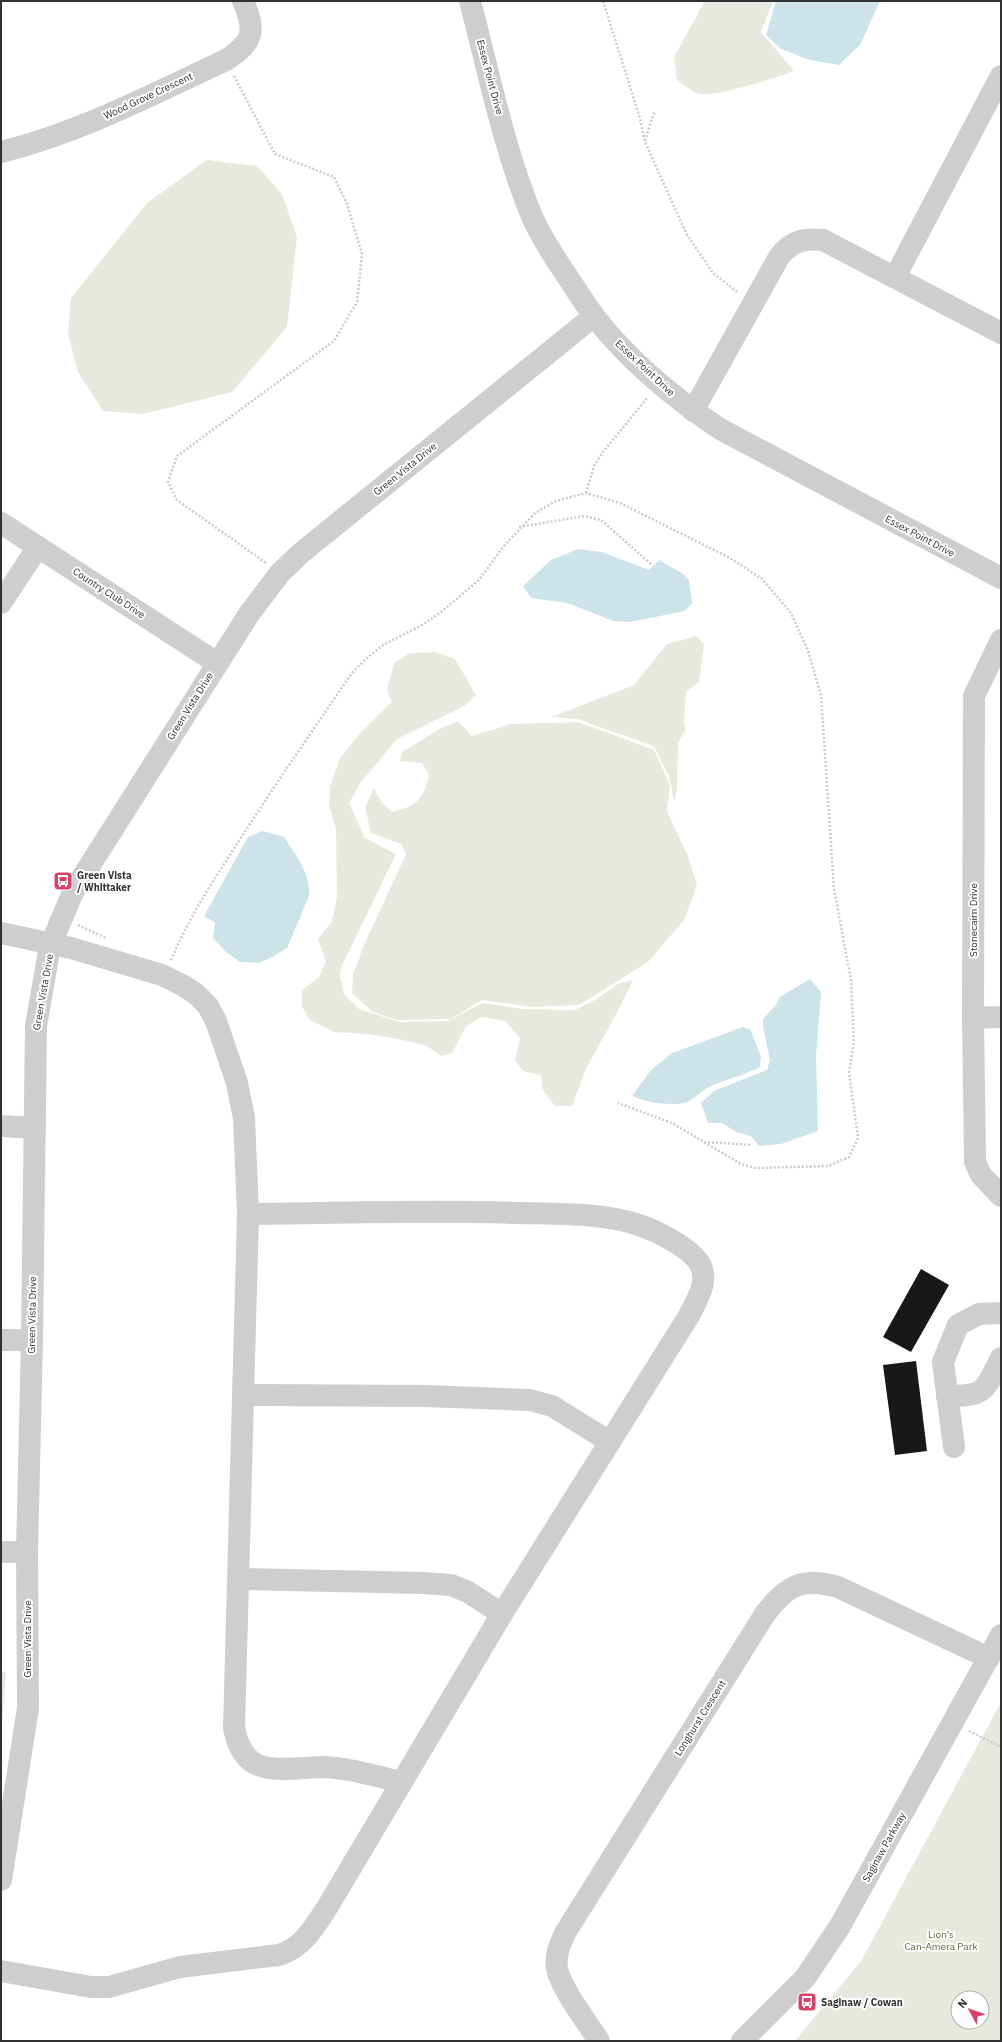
<svg xmlns="http://www.w3.org/2000/svg" width="1002" height="2042" font-family="'IBM Plex Sans',sans-serif">
<style>
.green{fill:#e6eade;fill-rule:evenodd}
.water{fill:#cbe3e9}
.building{fill:#181818}
.lines{fill:none;stroke-linecap:round;stroke-linejoin:round}
.path{stroke:#cbcbcb;stroke-width:2.5;stroke-dasharray:2 2;stroke-linecap:butt}
.minor{stroke:#cecece;stroke-width:22}
.labels{text-anchor:middle;dominant-baseline:central;stroke-width:4;stroke-linejoin:round;paint-order:stroke}
.street-label{font-size:10px;fill:#313131;stroke:#fff}
.poi-label{font-size:10px;font-weight:bold;fill:#313131;stroke:#fff;text-anchor:start}
.park-label{font-size:10px;fill:#5c6b41;stroke:#fff}
</style>
<rect width="100%" height="100%" fill="#fff"/>
<g class="green">
<path d="M705,1H773L761,32L794,71C775,78 719,96 701,94C694,94 683,84 677,80L674,57Z"/>
<path d="M207,160L257,166L282,194L297,237L287,327L232,392L143,414L103,411L78,372L68,334L71,298L147,203Z"/>
<path d="M697,636L704,645L699,682L686,692L684,722L686,730L678,743L677,791L674,801L669,777L654,746L577,719L551,717L634,685L667,644Z"/>
<path d="M435,652L455,659L476,695L464,706L397,739L361,782L349,803L365,838L396,854L341,968L340,976L344,994L359,1009L399,1022L448,1021L482,1003L523,1009L575,1010L595,1000L618,984L633,980L615,1016L586,1069L572,1106H555L542,1089L541,1075L523,1071L515,1060L520,1038L505,1021L482,1017L466,1026L452,1053L441,1056L427,1046L403,1040L369,1034L334,1032L310,1020L302,1007V990L319,977L326,961L318,939L332,921L337,897L336,830L329,804L330,787L340,758L363,730L392,702L387,690L394,663L410,653Z"/>
<path d="M458,721L472,736L511,724L578,722L654,750L670,785L667,811L687,854L697,885L684,920L648,962L579,1005L533,1007L482,1000L451,1019L397,1020L373,1012L352,993L353,974L365,943L406,854L401,844L371,833L365,807L374,788L381,802L392,812C416,806 424,800 429,775L422,763L400,761L402,752L438,730Z"/>
<path d="M1,1671L6,1672L1,1737Z"/>
<path d="M1001,1702V2041H795L861,1961ZM958,1998H982V2022H958Z"/>
</g>
<g class="water">
<path d="M776,1H880L860,45L839,65L810,60L781,49L766,35Z"/>
<path d="M578,549L602,552L649,570L659,560L682,573L689,580L692,603L685,611L630,622L613,621L567,603L531,598L523,586L551,560Z"/>
<path d="M263,831L284,837C296,856 311,873 309,896L287,948L274,956L259,963L240,962L225,951L213,938L215,922L204,916L248,837Z"/>
<path d="M810,979L821,992L816,1057L818,1131L781,1144L759,1146L751,1136L736,1132L722,1123H708L701,1103L714,1091L767,1070L770,1060L763,1026V1019L776,1005L780,997Z"/>
<path d="M743,1027L750,1029L761,1056L760,1067C745,1075 728,1079 713,1085C703,1089 696,1098 687,1102C674,1107 644,1102 632,1096L651,1070L672,1053Z"/>
</g>
<g class="building">
<path d="M921,1269L949,1285L911,1352L883,1337Z"/>
<path d="M916,1361L927,1451L895,1455L883,1365Z"/>
</g>
<g class="lines">
<g class="path">
<path d="M603,1L639,115L645,142L687,235L713,273L737,292"/>
<path d="M234,76L275,154L334,177L347,204L362,254L357,302L334,341L177,456L168,482L177,500L266,563"/>
<path d="M645,141L654,112"/>
<path d="M586,493L594,466L603,452L648,397"/>
<path d="M519,527L585,516L601,520L651,564"/>
<path d="M78,925L106,938"/>
<path d="M171,960C188,919 213,881 237,844C274,786 313,730 352,673L367,658L383,645L422,625L440,613L479,580L503,547L535,513L556,501L586,493L620,503L730,558L762,579L791,613L808,651L821,695L834,889L851,980L854,1043L849,1072L858,1138L849,1157L828,1166L755,1168L741,1164L672,1123L618,1103"/>
<path d="M704,1142L752,1145"/>
<path d="M969,1731L1001,1747"/>
</g>
<g class="minor">
<path d="M470,1C489,73 504,150 533,219C543,240 556,260 569,279C577,291 585,304 594,316C628,360 674,398 720,429L1001,578"/>
<path d="M1,152C81,132 151,95 226,60C254,42 256,31 243,1"/>
<path d="M895,277L1001,76"/>
<path d="M693,411L779,257C791,241 804,238 823,240L1001,333"/>
<path d="M1,523L217,663"/>
<path d="M1,603L38,547"/>
<path d="M1001,640L974,696L973,1018L975,1162L981,1175L1001,1196"/>
<path d="M1,933L71,948L162,975L184,986L196,994L208,1006L216,1021L237,1083L244,1118L248,1214L234,1728C237,1743 244,1761 261,1766C277,1772 305,1767 323,1767C350,1768 375,1776 401,1782"/>
<path d="M973,1018L1001,1017"/>
<path d="M1,1126L35,1128"/>
<path d="M1,1340H32"/>
<path d="M243,1395L426,1396L530,1400L552,1406L610,1442"/>
<path d="M947,1396C987,1396 984,1391 1001,1358"/>
<path d="M954,1447L943,1362L958,1325L979,1314L1001,1313"/>
<path d="M1,1552H27"/>
<path d="M239,1579L423,1583L451,1585L468,1592L502,1614"/>
<path d="M1,1880L28,1708L27,1552L32,1340L36,1026L48,957L51,944L73,892L249,614L280,573L301,553L594,316"/>
<path d="M1,1971L91,1987H109L180,1967L279,1955C303,1948 315,1926 328,1906L502,1614L690,1314C697,1299 708,1284 701,1266C693,1249 657,1231 639,1225C605,1213 556,1214 519,1213C429,1210 338,1213 248,1214"/>
<path d="M599,2041C587,2022 562,1990 557,1969C555,1956 560,1944 565,1933L765,1614C787,1585 802,1577 838,1587L989,1658"/>
<path d="M742,2041L805,1978L840,1926L1001,1635"/>
</g>
</g>
<defs>
<symbol id="bus-square" viewBox="-11 -11 22 22"><rect x="-9" y="-9" width="18" height="18" rx="4" fill="#db4168" stroke="#fff"/><path d="M-5-6H5V4H4V6H2V4H-2V6H-4V4H-5ZM-3.5-4V0h7V-4ZM-3.5 1.2v1.5H-2V1.2ZM2 1.2v1.5H3.5V1.2Z" fill="#fff"/></symbol>
</defs>
<g fill-rule="evenodd">
<use href="#bus-square" x="52" y="870" width="22" height="22"/>
<use href="#bus-square" x="796" y="1991" width="22" height="22"/>
</g>
<g class="labels">
<g class="street-label">
<text transform="translate(490 77) rotate(75)">Essex Point Drive</text>
<text transform="translate(148 96) rotate(-25)">Wood Grove Crescent</text>
<text transform="translate(645 368) rotate(43)">Essex Point Drive</text>
<text transform="translate(405 469) rotate(-39)">Green Vista Drive</text>
<text transform="translate(920 536) rotate(28)">Essex Point Drive</text>
<text transform="translate(109 593) rotate(33)">Country Club Drive</text>
<text transform="translate(190 706) rotate(-58)">Green Vista Drive</text>
<text transform="translate(973 920) rotate(-90)">Stonecairn Drive</text>
<text transform="translate(43 992) rotate(-80)">Green Vista Drive</text>
<text transform="translate(32 1315) rotate(-89)">Green Vista Drive</text>
<text transform="translate(27 1639) rotate(-90)">Green Vista Drive</text>
<text transform="translate(700 1718) rotate(-58)">Longhurst Crescent</text>
<text transform="translate(884 1847) rotate(-61)">Saginaw Parkway</text>
</g>
<g class="poi-label">
<text x="77" y="875">Green Vista<tspan x="77" dy="12">/ Whittaker</tspan></text>
<text x="821" y="2002">Saginaw / Cowan</text>
</g>
<g class="park-label">
<text x="941" y="1934">Lion's<tspan x="941" dy="12">Can-Amera Park</tspan></text>
</g>
</g>
<rect width="1002" height="2042" fill="none" stroke="#313131" stroke-width="4"/>
<g transform="translate(970 2010) rotate(311)"><circle r="19" fill="#ffffff" stroke="#adadad"/>
<path d="M0-3L7 15L0 10L-7 15Z" fill="#db4168"/>
<text y="-6" font-size="11" font-weight="bold" text-anchor="middle" fill="#313131">N</text>
</g>
</svg>
